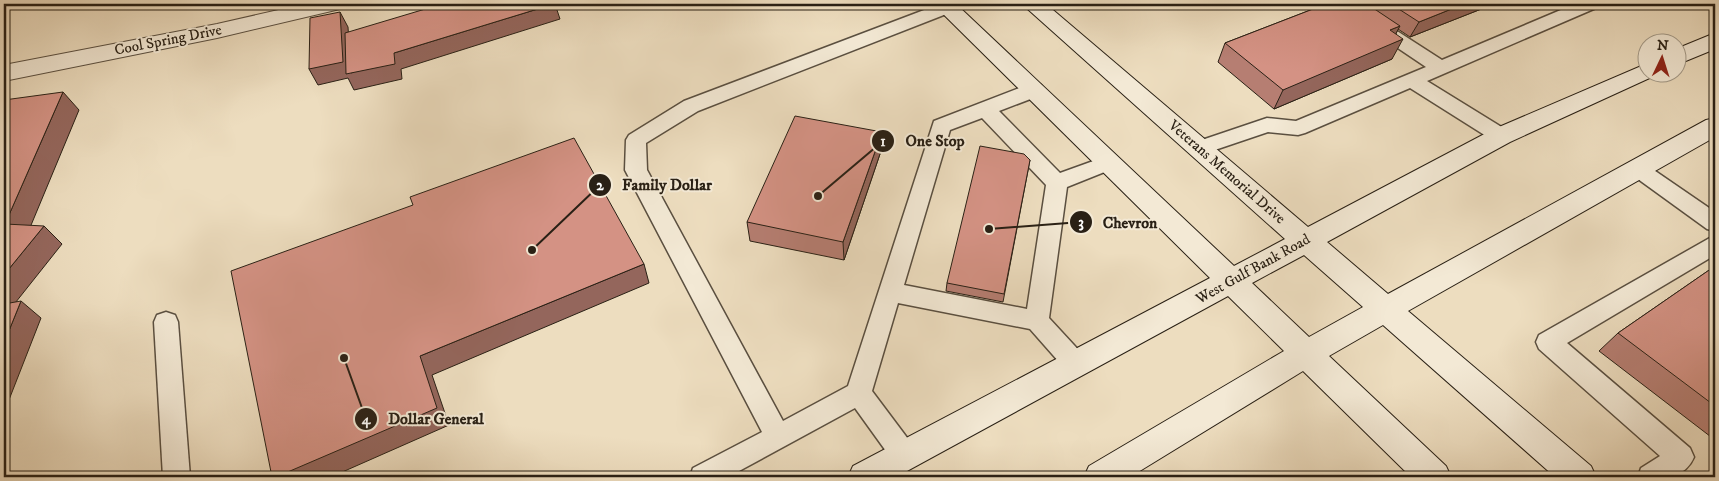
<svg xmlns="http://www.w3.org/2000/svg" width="1719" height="481" font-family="'IM FELL DW Pica',serif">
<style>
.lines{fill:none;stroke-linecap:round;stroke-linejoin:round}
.service-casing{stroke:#5a4f40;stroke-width:3}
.minor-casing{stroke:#5a4f40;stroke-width:2}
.secondary-casing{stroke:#292015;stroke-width:2}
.service{fill:#f3e9d5;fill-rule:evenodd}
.minor{fill:#f3e9d5;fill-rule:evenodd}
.secondary{fill:#f3e9d5;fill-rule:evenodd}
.wall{fill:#b67e72;stroke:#292015}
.shaded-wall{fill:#94665c;stroke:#292015}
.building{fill:#d49284;stroke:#292015}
.labels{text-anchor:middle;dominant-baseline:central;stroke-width:4;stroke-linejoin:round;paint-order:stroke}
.street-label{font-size:15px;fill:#292015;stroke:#f3e9d5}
.leader{fill:none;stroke:#292015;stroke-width:2}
.callout-dot{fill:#292015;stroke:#f3e9d5;stroke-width:2}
.mark-label{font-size:15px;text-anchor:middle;font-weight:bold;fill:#fff}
.callout-label{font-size:16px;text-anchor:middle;font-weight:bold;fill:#292015;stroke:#f3e9d5;stroke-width:4;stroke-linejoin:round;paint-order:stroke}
</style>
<rect width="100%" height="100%" fill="#edddbf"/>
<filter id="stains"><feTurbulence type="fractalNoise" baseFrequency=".004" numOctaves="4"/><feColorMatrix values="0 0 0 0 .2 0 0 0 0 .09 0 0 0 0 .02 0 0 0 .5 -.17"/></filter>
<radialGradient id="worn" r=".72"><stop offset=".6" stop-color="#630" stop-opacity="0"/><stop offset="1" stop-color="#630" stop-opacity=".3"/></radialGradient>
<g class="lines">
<defs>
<g id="service">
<path d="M940,4H955L957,7L954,11L698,111L646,143L647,170L783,421L848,386L934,121L1027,85L1034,84L1041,85L1044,90L1041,95L999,111L1060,173L1110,155L1117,157L1120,162L1117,167L1067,187L1049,318L1085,357L1088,364L1085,371L1076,375L1067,371L1030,329L898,303L872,391L914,447L918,456L914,465L905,468L896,465L855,408L728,477H690L693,468L762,432L625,170L626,140L629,135L684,101ZM982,118L1046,185L1027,309L904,285L950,130Z"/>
<path d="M1575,4H1599L1596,8L1427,81L1508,131L1511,136L1508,141L1501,143L1494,141L1410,88L1305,133L1298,135L1268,132L1200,155L1193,153L1190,148L1193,143L1267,118L1296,121L1426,67L1371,30L1368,26L1371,22H1383L1442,60Z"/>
<path d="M1638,161L1645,164L1715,212V231L1707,229L1631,174L1627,169L1631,164Z"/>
<path d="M1715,235V255L1567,343L1690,448L1694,457C1684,481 1660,477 1638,477L1641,468L1660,456L1539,349L1536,342L1539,335Z"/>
<path d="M166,312L175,315L178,322L190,477H163L154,322L157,315Z"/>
</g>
<path id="minor" d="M305,4H343L340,9L217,38L4,81V65L217,24Z"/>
<g id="secondary">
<path d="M933,4H956L1234,266L1285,239L1022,4H1046L1308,227L1492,130L1646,64V72H1657L1654,76L1510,142L1327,242L1388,294L1706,120L1715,118V137L1408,311L1591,466L1596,477H1555L1383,325L1329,356L1446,466L1451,477H1411L1303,371L1130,477H1084L1089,466L1284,351L1228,296L896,477H848L853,466L1210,278ZM1304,255L1363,307L1309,337L1252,283Z"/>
<path d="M1715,33V49L1676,65V49Z"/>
</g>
</defs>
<use href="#service" class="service-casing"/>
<use href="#minor" class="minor-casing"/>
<use href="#secondary" class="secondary-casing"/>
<use href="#service" class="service"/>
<use href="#minor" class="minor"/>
<use href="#secondary" class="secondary"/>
</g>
<g class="wall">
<path d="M1326,4H1494L1410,37L1398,29L1396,34L1392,59L1274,109L1218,62L1225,43Z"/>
<path d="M881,151L844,260L750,241L747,222Z"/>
<path d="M1030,160L1003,302L946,291L947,283Z"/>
<path d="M1715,266V440L1599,351L1618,333Z"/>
</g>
<g class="shaded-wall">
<path d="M554,4H555L560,19L401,69L402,79L354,90L348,78L318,85L309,69L340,12L348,27L351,73L394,53Z"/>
<path d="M1464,4H1494L1410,37L1419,22Z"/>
<path d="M1400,26L1390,44L1403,39L1392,59L1274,109L1283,90L1390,30Z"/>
<path d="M63,92L79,110L24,242L5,224Z"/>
<path d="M882,132L881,151L844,260L843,242Z"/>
<path d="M44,226L62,244L4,317V275Z"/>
<path d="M644,264L649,283L432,375L449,425L331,477H276L420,356Z"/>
<path d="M21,301L41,318L5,410H4V343Z"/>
</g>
<g class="building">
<path d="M442,4H554L394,53L395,64L346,74L345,33Z"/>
<path d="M1326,4H1367L1400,26L1390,30L1403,39L1283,90L1225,43Z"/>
<path d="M1391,4H1464L1419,22Z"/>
<path d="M340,12L343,62L309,69L310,18Z"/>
<path d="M63,92L5,224L44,226L4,275V100Z"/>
<path d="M795,116L882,132L843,242L747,222Z"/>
<path d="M574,138L644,264L420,356L437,408L276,477H272L231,271L413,205L410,197Z"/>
<path d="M980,146L1024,154L1030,160L1004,294L947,283Z"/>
<path d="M1715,266V406L1618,333Z"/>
<path d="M21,301L4,343V304Z"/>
</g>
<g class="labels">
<g class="street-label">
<text transform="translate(168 40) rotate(-11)">Cool Spring Drive</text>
<text transform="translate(1227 172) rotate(41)">Veterans Memorial Drive</text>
<text transform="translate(1253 269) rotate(-29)">West Gulf Bank Road</text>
</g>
</g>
<path class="leader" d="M818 196L883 141M532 250L600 185M989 229L1081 222M344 358L366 419"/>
<g class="callout-dot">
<circle cx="818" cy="196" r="5"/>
<circle cx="532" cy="250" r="5"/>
<circle cx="989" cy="229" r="5"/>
<circle cx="344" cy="358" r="5"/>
<circle cx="883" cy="141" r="12"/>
<circle cx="600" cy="185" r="12"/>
<circle cx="1081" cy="222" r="12"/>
<circle cx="366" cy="419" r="12"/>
</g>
<g class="mark-label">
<text x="883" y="146">1</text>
<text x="600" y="190">2</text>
<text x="1081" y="227">3</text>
<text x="366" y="424">4</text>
</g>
<g class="callout-label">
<text x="935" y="146">One Stop</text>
<text x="667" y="190">Family Dollar</text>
<text x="1130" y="228">Chevron</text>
<text x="436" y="424">Dollar General</text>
</g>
<rect width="1719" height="481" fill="none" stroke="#edddbf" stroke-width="20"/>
<rect x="5" y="5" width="1709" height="471" fill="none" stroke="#292015" stroke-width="2.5"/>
<rect x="10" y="10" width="1699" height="461" fill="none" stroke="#292015"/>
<g transform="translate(1662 58) rotate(4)"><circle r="24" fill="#f3e9d5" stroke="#a29988"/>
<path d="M0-4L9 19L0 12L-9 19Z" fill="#8f2418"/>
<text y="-8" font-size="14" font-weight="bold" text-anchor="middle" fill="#292015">N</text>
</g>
<rect width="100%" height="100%" filter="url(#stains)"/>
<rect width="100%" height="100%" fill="url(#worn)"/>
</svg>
